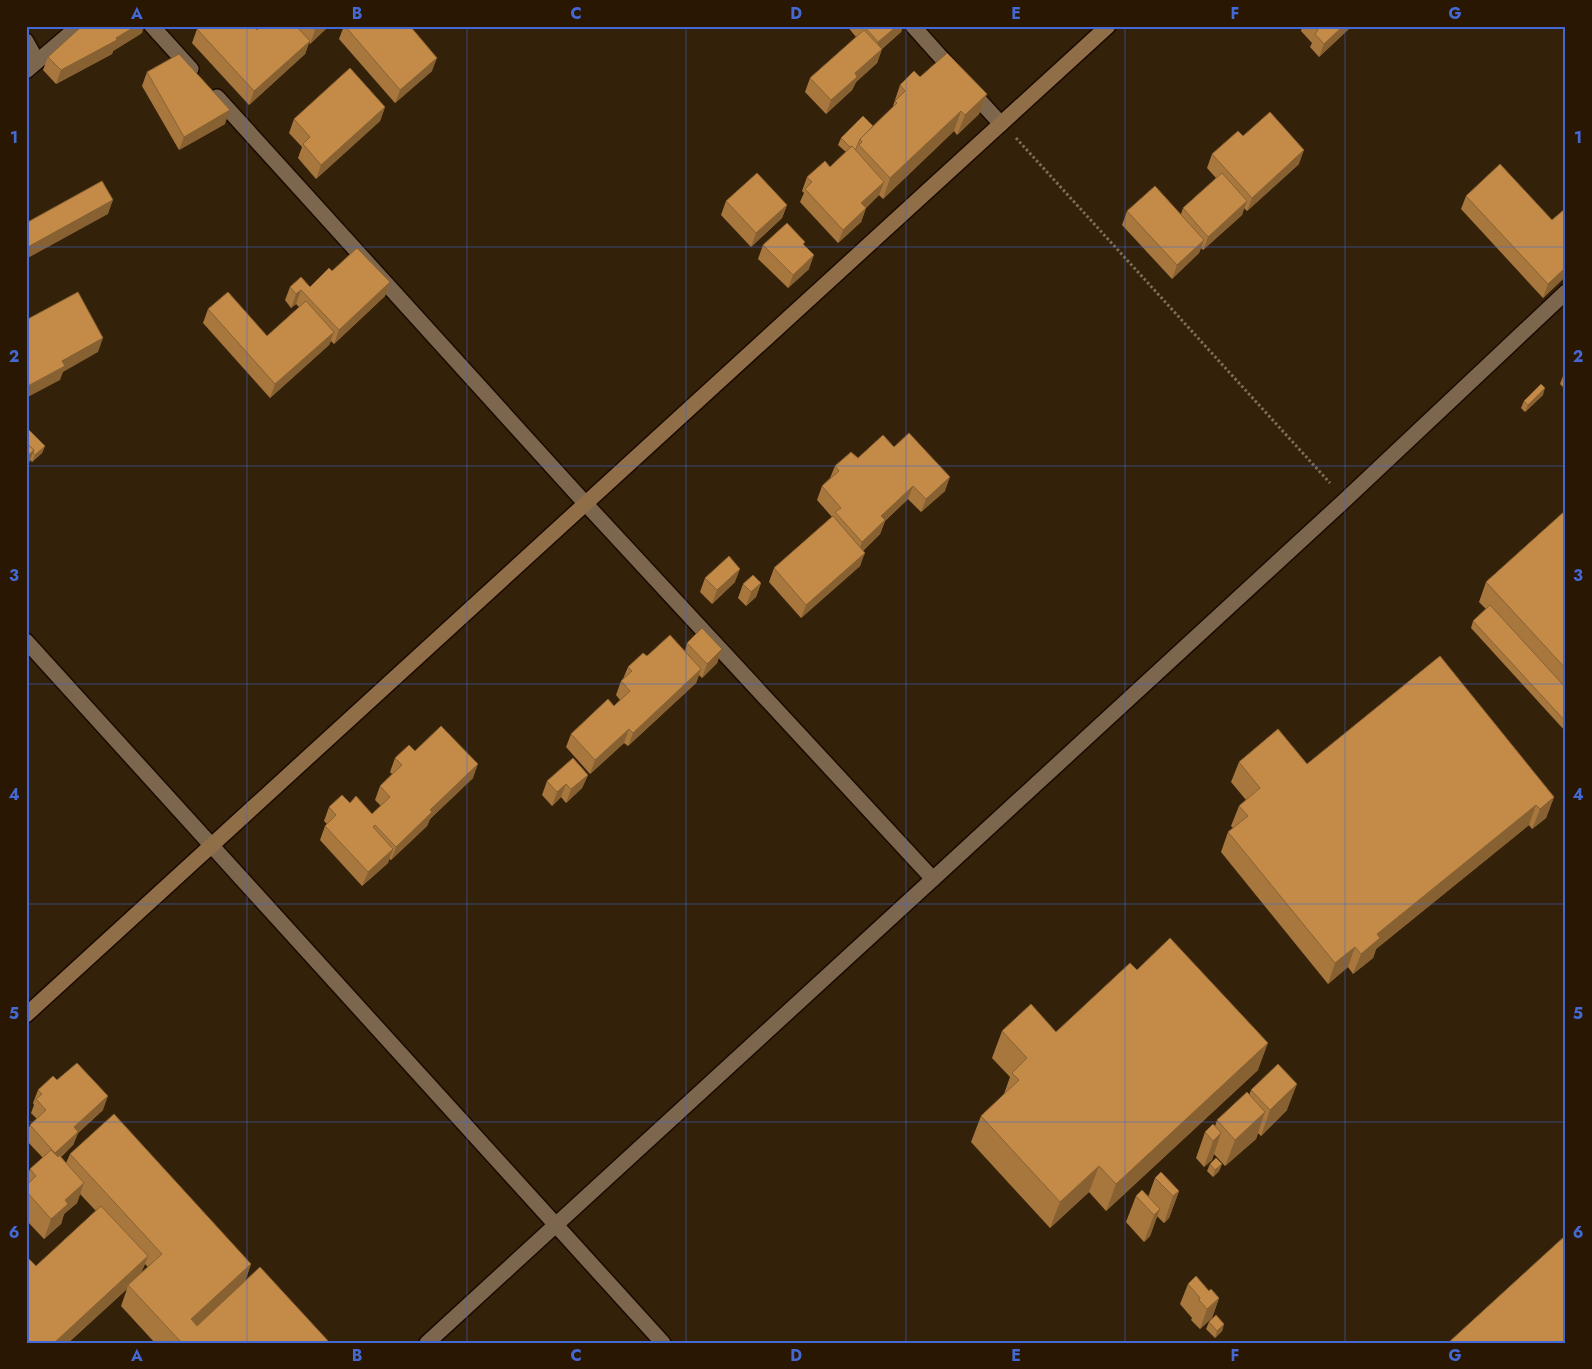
<svg xmlns="http://www.w3.org/2000/svg" width="1592" height="1369" font-family="Jost,sans-serif">
<style>
.lines{fill:none;stroke-linecap:round;stroke-linejoin:round}
.street-casing{stroke:#1b0a00;stroke-width:18}
.secondary-casing{stroke:#1b0a00;stroke-width:18}
.path{stroke:#7e6e5b;stroke-width:3;stroke-dasharray:2.5 2.5;stroke-linecap:butt}
.street{stroke:#7c664e;stroke-width:15}
.secondary{stroke:#906f48;stroke-width:15}
.wall{fill:#a8773e;fill-rule:evenodd}
.shaded-wall{fill:#886132}
.building{fill:#c38a48;stroke:#886132}
.grid{fill:none;stroke:#4469d5;stroke-width:1;stroke-opacity:0.55}
.neatline{fill:none;stroke:#4469d5;stroke-width:2}
.grid-label{font-size:16px;text-anchor:middle;font-weight:bold;fill:#4469d5}
</style>
<rect width="100%" height="100%" fill="#34210a"/>
<g class="lines">
<defs>
<g id="street">
<path d="M152,26L191,69"/>
<path d="M913,26L955,73"/>
<path d="M26,41L37,61"/>
<path d="M26,71L79,26"/>
<path d="M970,90L1001,124"/>
<path d="M217,97L585,503L933,879"/>
<path d="M26,641L663,1343"/>
<path d="M427,1343L933,879L1345,500L1566,292"/>
</g>
<path id="secondary" d="M26,1015L1108,26"/>
</defs>
<use href="#street" class="street-casing"/>
<use href="#secondary" class="secondary-casing"/>
<path class="path" d="M1016,138L1330,483"/>
<use href="#street" class="street"/>
<use href="#secondary" class="secondary"/>
</g>
<g class="wall">
<path d="M261,26H329L310,44L309,42L305,54L249,105L192,43L197,29L257,30Z"/>
<path d="M344,26H410L432,71L395,103L339,39Z"/>
<path d="M847,26H903L901,32L882,49L877,63L856,82L852,90L826,114L805,92L810,78L856,37Z"/>
<path d="M1302,26H1352L1319,57L1310,47L1312,43L1301,31Z"/>
<path d="M142,33L113,51L112,54L56,84L43,70L48,57Z"/>
<path d="M147,72L225,124L179,150L142,86Z"/>
<path d="M920,77L987,94L979,114L957,135L954,131L883,199L879,195L866,208L861,222L838,243L800,202L804,193L802,191L807,177L830,167L846,152L838,145L841,138L873,126L893,107V106L900,85Z"/>
<path d="M385,107L380,121L316,179L298,158L302,147L289,133L294,119Z"/>
<path d="M1243,136L1299,164L1247,211L1244,208L1242,215L1203,250L1201,248L1199,253L1172,279L1122,225L1127,211L1181,214L1183,208L1216,178L1207,168L1212,154Z"/>
<path d="M1466,196L1552,220L1566,208V276L1543,298L1461,209Z"/>
<path d="M726,201L787,205L782,218L751,247L721,215Z"/>
<path d="M804,244L809,269L788,288L758,259L763,245Z"/>
<path d="M332,271L390,282L385,296L334,344L331,341L329,345L270,398L203,323L208,309L267,336L299,307L296,304L291,308L285,300L290,287H310Z"/>
<path d="M1566,368V390L1560,384Z"/>
<path d="M1543,395L1525,412L1521,408L1524,401Z"/>
<path d="M1566,403V411L1564,409Z"/>
<path d="M26,427L45,446L42,453L32,462L30,460L26,470Z"/>
<path d="M894,447L945,491L921,512L908,499L885,521L880,534L863,551L860,566L801,618L769,582L774,568L832,517L817,500L822,486L830,478L835,466Z"/>
<path d="M1566,510V732L1471,628L1473,621L1486,609L1479,602L1486,582Z"/>
<path d="M705,578L735,582L712,604L700,592Z"/>
<path d="M761,583L756,597L746,606L738,598L743,584Z"/>
<path d="M687,643L722,649L717,663L702,678L699,675L696,683L628,746L624,743L590,774L566,747L571,734L614,706L620,700L616,695L621,681L623,679L628,667L647,656L685,651Z"/>
<path d="M415,751L473,778L430,819L427,826L391,860L389,859L388,863L362,886L320,840L325,826L327,824L324,821L329,807L350,803L372,814L381,806L375,800L380,786L392,774L390,772L395,758Z"/>
<path d="M1239,762L1307,764L1554,797L1546,818L1532,829L1529,825L1376,949L1373,958L1353,974L1348,967L1328,984L1221,852L1228,832L1233,828L1231,826L1239,806L1246,800L1231,782Z"/>
<path d="M588,775L582,788L566,803L561,797L552,806L542,795L547,781Z"/>
<path d="M1137,970L1258,1070L1106,1211L1089,1192L1050,1228L971,1142L981,1116L1004,1094L1010,1077L992,1058L1002,1031L1056,1032Z"/>
<path d="M57,1080L103,1110L78,1133L73,1145L61,1157L66,1163L70,1154L251,1264L245,1281L330,1343H155L121,1306L127,1289L68,1343H26V1256L36,1266L96,1211L80,1194L77,1203L64,1214L61,1224L44,1239L26,1220V1180L30,1169L43,1158L26,1140V1136L30,1125L37,1119L31,1113L34,1105L33,1103L38,1090ZM145,1264L148,1267L141,1273Z"/>
<path d="M1251,1090L1287,1110L1261,1136L1258,1133L1256,1139L1225,1166L1214,1154L1212,1160L1204,1167L1196,1158L1205,1132L1215,1126L1217,1120L1249,1095Z"/>
<path d="M1210,1164H1222L1219,1171L1213,1177L1207,1171Z"/>
<path d="M1155,1178L1179,1191L1169,1218L1164,1223L1157,1216L1150,1236L1144,1242L1126,1222L1136,1196L1148,1197Z"/>
<path d="M1188,1284L1209,1291L1219,1298L1212,1318L1200,1329L1191,1320L1192,1318L1180,1304Z"/>
<path d="M1209,1322L1224,1324L1222,1331L1215,1338L1206,1329Z"/>
</g>
<g class="shaded-wall">
<path d="M136,26H144L142,33L113,51L112,54L56,84L61,70Z"/>
<path d="M319,26H329L310,44L315,30Z"/>
<path d="M897,26H903L901,32L873,56L878,42Z"/>
<path d="M1343,26H1352L1319,57L1324,44Z"/>
<path d="M310,41L305,54L249,105L254,91Z"/>
<path d="M882,49L877,63L856,82L852,90L826,114L831,100L855,73Z"/>
<path d="M437,58L432,71L395,103L400,90Z"/>
<path d="M987,94L979,114L957,135L965,115Z"/>
<path d="M385,107L380,121L316,179L321,165Z"/>
<path d="M230,110L225,124L179,150L184,137Z"/>
<path d="M961,111L954,131L883,199L890,178Z"/>
<path d="M1304,150L1299,164L1247,211L1252,198Z"/>
<path d="M884,182L879,195L856,217L861,203Z"/>
<path d="M113,200L108,214L26,259V248Z"/>
<path d="M1247,201L1242,215L1203,250L1208,237Z"/>
<path d="M787,205L782,218L751,247L756,233Z"/>
<path d="M866,208L861,222L838,243L843,230Z"/>
<path d="M1204,240L1199,253L1172,279L1177,265Z"/>
<path d="M814,255L809,269L788,288L793,275Z"/>
<path d="M1566,267V276L1543,298L1548,284Z"/>
<path d="M390,282L385,296L334,344L339,330Z"/>
<path d="M301,290L296,304L291,308L296,294Z"/>
<path d="M334,332L329,345L270,398L275,384Z"/>
<path d="M103,338L98,352L63,372L60,380L26,398V387L62,361Z"/>
<path d="M1545,388L1543,395L1525,412L1528,405Z"/>
<path d="M45,446L42,453L32,462L35,455Z"/>
<path d="M34,450L26,470V457Z"/>
<path d="M950,477L945,491L921,512L926,499Z"/>
<path d="M913,486L908,499L885,521L880,534L857,556L862,542L881,516Z"/>
<path d="M865,553L860,566L801,618L806,605Z"/>
<path d="M740,569L735,582L712,604L717,590Z"/>
<path d="M761,583L756,597L746,606L751,592Z"/>
<path d="M722,649L717,663L702,678L707,664Z"/>
<path d="M701,669L696,683L628,746L633,733Z"/>
<path d="M629,729L624,743L590,774L595,760Z"/>
<path d="M478,764L473,778L430,819L427,826L391,860L396,847L430,810Z"/>
<path d="M588,775L582,788L566,803L571,789Z"/>
<path d="M566,784L561,797L552,806L557,792Z"/>
<path d="M1554,797L1546,818L1532,829L1540,809Z"/>
<path d="M1536,805L1529,825L1376,949L1373,958L1353,974L1361,954L1377,934Z"/>
<path d="M393,849L388,863L362,886L368,872Z"/>
<path d="M1355,947L1348,967L1328,984L1335,963Z"/>
<path d="M1268,1043L1258,1070L1106,1211L1116,1184Z"/>
<path d="M1297,1084L1287,1110L1261,1136L1270,1110Z"/>
<path d="M108,1096L103,1110L78,1133L73,1145L50,1166L55,1153L74,1127Z"/>
<path d="M1265,1112L1256,1139L1225,1166L1235,1140Z"/>
<path d="M1221,1133L1212,1160L1204,1167L1213,1141Z"/>
<path d="M1222,1164L1219,1171L1213,1177L1215,1170Z"/>
<path d="M1099,1166L1089,1192L1050,1228L1060,1202Z"/>
<path d="M84,1183L77,1203L64,1214L61,1224L44,1239L51,1219L65,1200Z"/>
<path d="M1179,1191L1169,1218L1164,1223L1173,1196Z"/>
<path d="M1160,1209L1150,1236L1144,1242L1154,1215Z"/>
<path d="M148,1256L140,1276L128,1285L127,1289L68,1343H54Z"/>
<path d="M251,1264L244,1284L183,1340L191,1319Z"/>
<path d="M1219,1298L1212,1318L1200,1329L1207,1309Z"/>
<path d="M1224,1324L1222,1331L1215,1338L1217,1331Z"/>
</g>
<g class="building">
<path d="M82,26H136L116,38L117,40L61,70L48,57Z"/>
<path d="M200,26H253L257,30L261,26H296L310,41L254,91L197,29Z"/>
<path d="M312,26H319L315,30Z"/>
<path d="M345,26H410L437,58L400,90Z"/>
<path d="M864,26H897L878,42Z"/>
<path d="M1314,26H1343L1324,44L1315,34L1318,30Z"/>
<path d="M864,30L882,49L855,73L857,77L831,100L810,78Z"/>
<path d="M947,53L987,94L965,115L961,111L890,178L859,145L862,142L860,139L897,103L895,101L905,91L900,85L914,71L920,77Z"/>
<path d="M179,54L230,110L184,137L147,72Z"/>
<path d="M350,68L385,107L321,165L303,144L310,137L294,119Z"/>
<path d="M1270,112L1304,150L1252,198L1212,154L1238,131L1243,136Z"/>
<path d="M863,116L873,126L860,139L855,151L852,146L850,147L841,138Z"/>
<path d="M852,146L884,182L861,203L866,208L843,230L805,189L812,182L807,177L825,161L830,167Z"/>
<path d="M1500,164L1552,220L1566,208V267L1548,284L1466,196Z"/>
<path d="M757,173L787,205L756,233L726,201Z"/>
<path d="M1222,173L1247,201L1208,237L1183,208Z"/>
<path d="M102,181L113,200L26,248V223Z"/>
<path d="M1155,186L1204,240L1177,265L1127,211Z"/>
<path d="M787,223L805,242L803,244L814,255L793,275L763,245Z"/>
<path d="M357,248L390,282L339,330L301,290L296,294L290,287L301,277L310,287L329,268L332,271Z"/>
<path d="M78,292L103,338L62,361L65,366L26,387V320Z"/>
<path d="M228,292L267,336L306,301L334,332L275,384L208,309Z"/>
<path d="M1541,384L1545,388L1528,405L1524,401Z"/>
<path d="M26,427L45,446L35,455L33,453L34,450L26,443Z"/>
<path d="M909,433L950,477L926,499L913,486L881,516L885,520L862,542L835,512L841,508L822,486L839,471L835,466L851,452L858,458L883,435L894,447Z"/>
<path d="M26,443L34,450L26,457Z"/>
<path d="M1566,510V669L1486,582Z"/>
<path d="M833,516L865,553L806,605L774,568Z"/>
<path d="M729,556L740,569L717,590L705,578Z"/>
<path d="M753,575L761,583L751,592L743,584Z"/>
<path d="M1490,605L1566,688V722L1473,621Z"/>
<path d="M702,628L722,649L707,664L687,643Z"/>
<path d="M670,635L701,669L633,733L629,729L595,760L571,734L608,699L614,706L630,691L621,681L632,671L628,667L643,653L647,656Z"/>
<path d="M1440,656L1554,797L1540,809L1536,805L1377,934L1380,938L1361,954L1355,947L1335,963L1228,832L1248,816L1239,806L1260,788L1239,762L1278,729L1307,764Z"/>
<path d="M441,726L478,764L430,810L432,812L396,847L375,825L373,827L393,849L368,872L325,826L336,815L329,807L342,795L350,803L356,796L372,814L390,797L380,786L402,765L395,758L409,745L415,751Z"/>
<path d="M573,758L588,775L571,789L566,784L557,792L547,781Z"/>
<path d="M1170,938L1268,1043L1116,1184L1099,1166L1060,1202L981,1116L1019,1080L1012,1073L1027,1058L1002,1031L1031,1004L1056,1032L1130,963L1137,970Z"/>
<path d="M77,1063L108,1096L74,1127L78,1132L55,1153L30,1125L46,1110L36,1099L42,1094L38,1090L53,1076L57,1080Z"/>
<path d="M1278,1064L1297,1084L1270,1110L1251,1090Z"/>
<path d="M1247,1092L1265,1112L1235,1140L1217,1120Z"/>
<path d="M114,1114L251,1264L191,1319L197,1326L260,1267L330,1343H178L180,1341L128,1285L162,1254L70,1154Z"/>
<path d="M1213,1124L1221,1133L1213,1141L1205,1132Z"/>
<path d="M51,1150L58,1157L59,1155L84,1183L65,1200L68,1204L51,1219L26,1191V1186L36,1176L30,1169Z"/>
<path d="M1216,1158L1222,1164L1215,1170L1210,1164Z"/>
<path d="M1161,1172L1179,1191L1173,1196L1155,1178Z"/>
<path d="M1142,1190L1160,1209L1154,1215L1136,1196Z"/>
<path d="M101,1206L148,1256L54,1343H30L26,1339V1256L36,1266Z"/>
<path d="M1566,1235V1343H1448Z"/>
<path d="M1196,1276L1209,1291L1211,1289L1219,1298L1207,1309L1199,1300L1200,1298L1188,1284Z"/>
<path d="M1216,1315L1224,1324L1217,1331L1209,1322Z"/>
</g>
<path class="grid" d="M247,26V1343M467,26V1343M686,26V1343M906,26V1343M1125,26V1343M1345,26V1343M26,247H1566M26,466H1566M26,684H1566M26,904H1566M26,1122H1566"/>
<rect width="1592" height="1369" fill="none" stroke="#291702" stroke-width="55"/>
<rect x="28" y="28" width="1536" height="1314" class="neatline"/>
<g class="grid-label">
<text x="137" y="19">A</text>
<text x="357" y="19">B</text>
<text x="576" y="19">C</text>
<text x="796" y="19">D</text>
<text x="1016" y="19">E</text>
<text x="1235" y="19">F</text>
<text x="1455" y="19">G</text>
<text x="14" y="143">1</text>
<text x="1578" y="143">1</text>
<text x="14" y="362">2</text>
<text x="1578" y="362">2</text>
<text x="14" y="581">3</text>
<text x="1578" y="581">3</text>
<text x="14" y="800">4</text>
<text x="1578" y="800">4</text>
<text x="14" y="1019">5</text>
<text x="1578" y="1019">5</text>
<text x="14" y="1238">6</text>
<text x="1578" y="1238">6</text>
<text x="137" y="1361">A</text>
<text x="357" y="1361">B</text>
<text x="576" y="1361">C</text>
<text x="796" y="1361">D</text>
<text x="1016" y="1361">E</text>
<text x="1235" y="1361">F</text>
<text x="1455" y="1361">G</text>
</g>
</svg>
